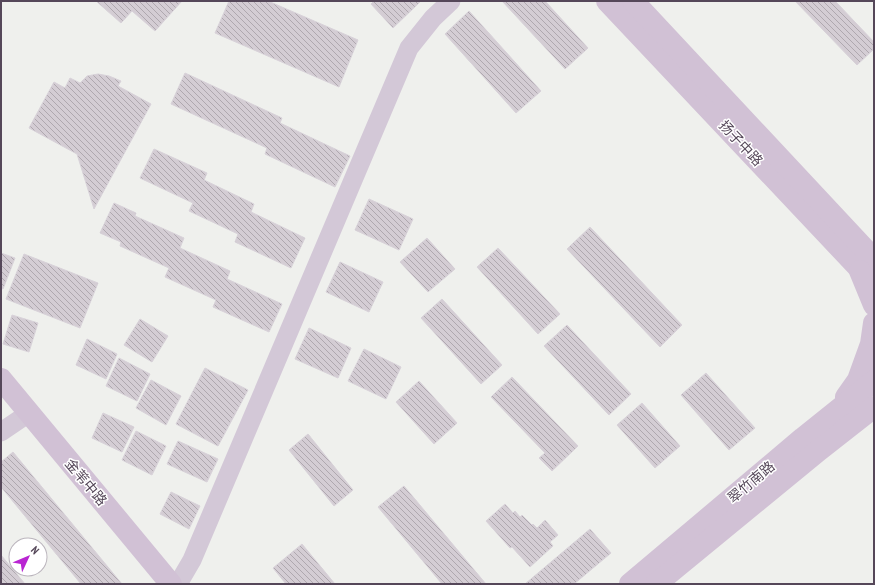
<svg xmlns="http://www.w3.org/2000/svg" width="875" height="585" font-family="'PT Sans Narrow','Noto Sans SC',sans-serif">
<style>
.building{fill:url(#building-back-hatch);stroke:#d8d2d9}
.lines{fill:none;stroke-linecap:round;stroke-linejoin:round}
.street{stroke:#d3c8d7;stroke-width:19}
.secondary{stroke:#d1c1d5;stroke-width:22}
.labels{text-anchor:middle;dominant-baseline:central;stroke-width:3;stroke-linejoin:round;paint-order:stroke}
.street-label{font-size:14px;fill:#554759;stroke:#fff}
</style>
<defs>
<pattern id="building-back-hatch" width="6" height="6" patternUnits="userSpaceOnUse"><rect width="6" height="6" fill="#d4cdd4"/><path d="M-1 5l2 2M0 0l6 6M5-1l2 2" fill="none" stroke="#afa8af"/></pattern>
</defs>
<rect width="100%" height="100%" fill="#eff0ed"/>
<g class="building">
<path d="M96,1H182L155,31L132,11L121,23Z"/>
<path d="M229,1H268L358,40L339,87L215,33Z"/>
<path d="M374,1H421L393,28L371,4Z"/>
<path d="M502,1H545L588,48L565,69Z"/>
<path d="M795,1H835L874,42V49L857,65Z"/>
<path d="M469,11L541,91L516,113L445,34Z"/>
<path d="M185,73L282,118L280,123L350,156L335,187L265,154L267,148L171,104Z"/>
<path d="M98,74L109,76L121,81L118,86L151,104L94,209L77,154L29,128L54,82L65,88L70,78L80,83L87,76Z"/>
<path d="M154,149L207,173L204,180L254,204L251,212L305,238L291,268L235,242L238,234L189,211L193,203L140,178Z"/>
<path d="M369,199L413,219L399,250L355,230Z"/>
<path d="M114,203L136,213L135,216L184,238L180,248L230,271L227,279L282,304L269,332L213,307L216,300L165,277L169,268L120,246L121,242L100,233Z"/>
<path d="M590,227L682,325L660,347L567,249Z"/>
<path d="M427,238L455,269L428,292L400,262Z"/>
<path d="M498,248L560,314L538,334L477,267Z"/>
<path d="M1,253L15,258L3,289L1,288Z"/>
<path d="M24,254L98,283L80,328L6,299Z"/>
<path d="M340,262L383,282L369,312L326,292Z"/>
<path d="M442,299L502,365L481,384L421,318Z"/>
<path d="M12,315L38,323L29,352L3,344Z"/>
<path d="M140,319L168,336L152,362L124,345Z"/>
<path d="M567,325L631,394L609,415L544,346Z"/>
<path d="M309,328L351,348L338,378L295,359Z"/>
<path d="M87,339L117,354L106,379L76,365Z"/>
<path d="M364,349L401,367L386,399L348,381Z"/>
<path d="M119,358L150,374L137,401L106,386Z"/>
<path d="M205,368L248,390L218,446L176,424Z"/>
<path d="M706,373L755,428L729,450L681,395Z"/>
<path d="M512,377L578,446L552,471L539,458L545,453L491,397Z"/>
<path d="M151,380L181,396L166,425L136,408Z"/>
<path d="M419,381L457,423L434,444L396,402Z"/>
<path d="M642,403L680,446L655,468L617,425Z"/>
<path d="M103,413L134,427L122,452L92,438Z"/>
<path d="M136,431L166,446L152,475L122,460Z"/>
<path d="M308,434L353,490L334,506L289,450Z"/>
<path d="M178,441L218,459L207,482L167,464Z"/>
<path d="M13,452L122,584H81L1,487V462Z"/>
<path d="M404,486L486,584H442L378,507Z"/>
<path d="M171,492L200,506L189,529L160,514Z"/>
<path d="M505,504L513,513L515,511L520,517L522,515L532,525L533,524L537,528L545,520L558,535L550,542L553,546L530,567L512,547L510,548L486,521Z"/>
<path d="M590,529L611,553L574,584H525Z"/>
<path d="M302,544L335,584H286L273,568Z"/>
<path d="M1,555L25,584H1Z"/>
</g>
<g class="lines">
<g class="street">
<path d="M1,432L29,413"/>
<path d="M178,584L192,560L409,48L433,18L451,1"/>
</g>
<g class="secondary">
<path d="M607,1L874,284"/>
<path d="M633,1L874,259"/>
<path d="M860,271L874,305"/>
<path d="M1,379L171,584"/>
<path d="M846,397L858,380L871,344L874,323"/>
<path d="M630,584L803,438L874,381"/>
<path d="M656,584L818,451L874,407"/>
</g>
</g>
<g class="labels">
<g class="street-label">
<text transform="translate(741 143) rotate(47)">扬子中路</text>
<text transform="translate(86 482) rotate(50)">金苇中路</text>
<text transform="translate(751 482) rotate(-40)">翠竹南路</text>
</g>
</g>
<rect width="875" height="585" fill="none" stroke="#554759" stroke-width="4"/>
<g transform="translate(28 557) rotate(46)"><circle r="19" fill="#ffffff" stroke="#bbb5bd"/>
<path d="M0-3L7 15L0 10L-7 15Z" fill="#b925d2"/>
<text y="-6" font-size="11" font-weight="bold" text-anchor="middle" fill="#554759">N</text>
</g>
</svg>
